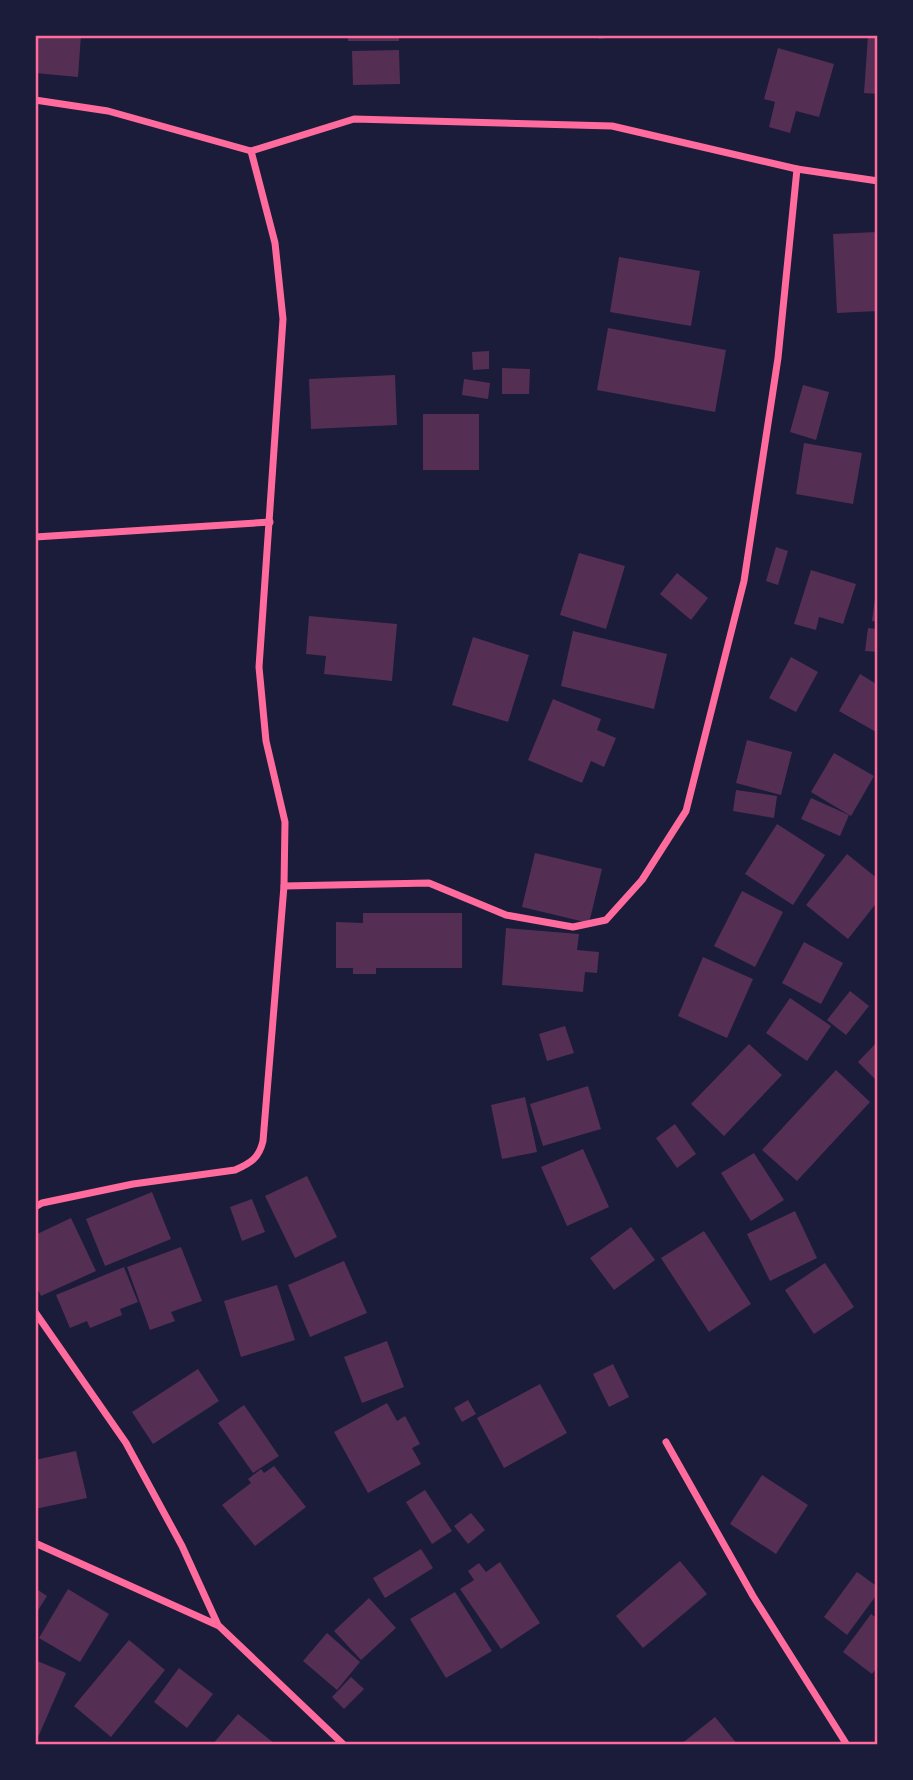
<svg xmlns="http://www.w3.org/2000/svg" width="913" height="1780" font-family="Raleway,sans-serif">
<style>
.building{fill:#542f53}
.lines{fill:none;stroke-linecap:round;stroke-linejoin:round}
.minor{stroke:#ff6b9d;stroke-width:7}
.neatline{fill:none;stroke:#ff6b9d;stroke-width:2.5}
</style>
<rect width="100%" height="100%" fill="#1b1b3a"/>
<g class="building">
<path d="M35,35H81L78,77L35,73Z"/>
<rect x="348" y="35" width="51" height="6"/>
<path d="M598,35H616V37L599,39Z"/>
<path d="M868,35H878V94L864,93Z"/>
<path d="M778,48L834,64L819,117L796,111L790,133L769,127L775,102L764,99Z"/>
<path d="M399,50L400,84L353,85L352,51Z"/>
<path d="M877,232L878,311L837,313L833,234Z"/>
<path d="M619,257L700,271L691,326L610,312Z"/>
<path d="M608,328L726,350L715,412L597,390Z"/>
<path d="M489,351V369L473,370L472,352Z"/>
<path d="M502,368L530,369L529,394H502Z"/>
<path d="M395,375L397,425L311,429L309,379Z"/>
<path d="M464,379L490,383L488,399L462,395Z"/>
<path d="M803,385L829,392L816,440L790,432Z"/>
<rect x="423" y="414" width="56" height="56"/>
<path d="M804,443L862,453L853,504L796,494Z"/>
<path d="M776,547L788,551L778,585L766,581Z"/>
<path d="M579,553L625,566L606,629L560,615Z"/>
<path d="M811,570L856,584L843,624L819,617L816,630L794,624Z"/>
<path d="M677,573L708,598L691,620L660,594Z"/>
<path d="M875,598H878V622L872,621Z"/>
<path d="M309,616L397,624L392,681L324,674L326,656L306,654Z"/>
<path d="M868,628L878,629V652L865,651Z"/>
<path d="M573,631L667,654L654,709L561,686Z"/>
<path d="M473,637L529,655L508,722L452,705Z"/>
<path d="M791,657L818,672L796,712L769,698Z"/>
<path d="M860,674L878,685V733L839,711Z"/>
<path d="M553,699L601,719L597,730L616,738L604,767L591,761L582,783L528,760Z"/>
<path d="M747,740L792,752L781,795L736,783Z"/>
<path d="M834,753L874,776L851,816L811,792Z"/>
<path d="M736,790L777,796L774,818L733,811Z"/>
<path d="M811,798L849,815L840,836L801,819Z"/>
<path d="M777,824L825,855L793,905L745,874Z"/>
<path d="M535,853L602,869L589,923L522,907Z"/>
<path d="M847,854L878,879V901L848,939L806,905Z"/>
<path d="M742,891L783,912L755,967L714,946Z"/>
<path d="M363,913H462V968H376V974H353V968H336V922L363,923Z"/>
<path d="M506,928L579,934L577,950L599,952L597,973L585,972L583,992L502,985Z"/>
<path d="M804,942L843,963L821,1004L782,983Z"/>
<path d="M703,957L753,979L727,1038L678,1016Z"/>
<path d="M850,991L869,1006L846,1035L827,1020Z"/>
<path d="M790,998L831,1026L807,1061L766,1033Z"/>
<path d="M565,1026L574,1053L547,1061L539,1034Z"/>
<path d="M878,1041V1082L858,1062Z"/>
<path d="M749,1044L782,1075L724,1136L691,1104Z"/>
<path d="M836,1070L870,1102L797,1181L762,1150Z"/>
<path d="M588,1086L601,1129L543,1146L530,1104Z"/>
<path d="M525,1097L537,1152L502,1159L491,1105Z"/>
<path d="M675,1124L696,1154L677,1168L656,1138Z"/>
<path d="M583,1149L609,1207L567,1226L541,1167Z"/>
<path d="M754,1153L784,1200L751,1221L721,1173Z"/>
<path d="M307,1176L337,1237L295,1258L265,1196Z"/>
<path d="M152,1192L171,1239L105,1266L86,1219Z"/>
<path d="M252,1199L265,1232L242,1241L230,1207Z"/>
<path d="M795,1211L817,1258L770,1281L747,1234Z"/>
<path d="M71,1218L96,1271L41,1296L35,1284V1235Z"/>
<path d="M631,1227L655,1260L614,1290L590,1258Z"/>
<path d="M704,1231L751,1304L709,1332L661,1258Z"/>
<path d="M181,1247L202,1301L171,1312L175,1321L150,1330L127,1267Z"/>
<path d="M344,1261L367,1313L310,1337L288,1285Z"/>
<path d="M825,1263L854,1307L814,1334L785,1290Z"/>
<path d="M124,1267L138,1302L120,1309L122,1315L90,1328L87,1321L70,1328L56,1295Z"/>
<path d="M277,1285L295,1340L241,1357L224,1301Z"/>
<path d="M387,1341L404,1387L362,1403L344,1357Z"/>
<path d="M613,1364L629,1397L609,1407L593,1374Z"/>
<path d="M198,1369L219,1401L153,1444L132,1412Z"/>
<path d="M540,1384L567,1433L504,1468L477,1418Z"/>
<path d="M468,1400L476,1414L462,1422L454,1408Z"/>
<path d="M387,1403L397,1421L405,1416L420,1444L412,1448L421,1464L368,1493L334,1432Z"/>
<path d="M244,1405L279,1456L253,1473L218,1423Z"/>
<path d="M76,1451L87,1498L35,1509V1460Z"/>
<path d="M274,1466L306,1507L255,1546L222,1505L251,1483L248,1479L261,1469L264,1473Z"/>
<path d="M762,1475L808,1505L776,1554L730,1524Z"/>
<path d="M425,1490L452,1531L432,1544L406,1502Z"/>
<path d="M471,1513L485,1530L468,1544L454,1526Z"/>
<path d="M421,1549L433,1568L385,1598L373,1578Z"/>
<path d="M680,1561L707,1594L643,1648L616,1616Z"/>
<path d="M500,1562L540,1623L501,1649L460,1589L474,1580L468,1571L479,1563L486,1572Z"/>
<path d="M857,1572L878,1587V1593L847,1635L824,1617Z"/>
<path d="M35,1588L47,1596L35,1615Z"/>
<path d="M68,1589L109,1614L80,1662L39,1638Z"/>
<path d="M455,1592L492,1651L446,1678L410,1619Z"/>
<path d="M369,1598L396,1628L361,1660L334,1631Z"/>
<path d="M871,1614L878,1619V1666L872,1674L843,1652Z"/>
<path d="M327,1633L360,1662L337,1690L303,1661Z"/>
<path d="M129,1640L165,1670L111,1737L74,1706Z"/>
<path d="M35,1660L66,1673L35,1744Z"/>
<path d="M179,1668L213,1694L187,1728L154,1702Z"/>
<path d="M351,1677L364,1689L344,1709L332,1697Z"/>
<path d="M238,1714L275,1744L274,1745H212Z"/>
<path d="M715,1717L738,1745H680Z"/>
</g>
<g class="lines">
<g class="minor">
<path d="M35,100L108,111L251,151L354,119L612,126L797,169L878,181"/>
<path d="M35,537L270,522"/>
<path d="M284,886L429,883L506,915L573,927L606,920L642,880L686,811L744,581L778,358L797,169"/>
<path d="M35,1207L42,1203L133,1184L235,1170C251,1163 259,1158 263,1141L284,886L285,822L266,741L259,667L283,319L275,243L251,151"/>
<path d="M35,1312L126,1443L182,1546L218,1625L344,1745"/>
<path d="M666,1442L753,1596L847,1745"/>
<path d="M35,1543L217,1625"/>
</g>
</g>
<rect width="913" height="1780" fill="none" stroke="#1b1b3a" stroke-width="74"/>
<rect x="37" y="37" width="839" height="1706" class="neatline"/>
</svg>
